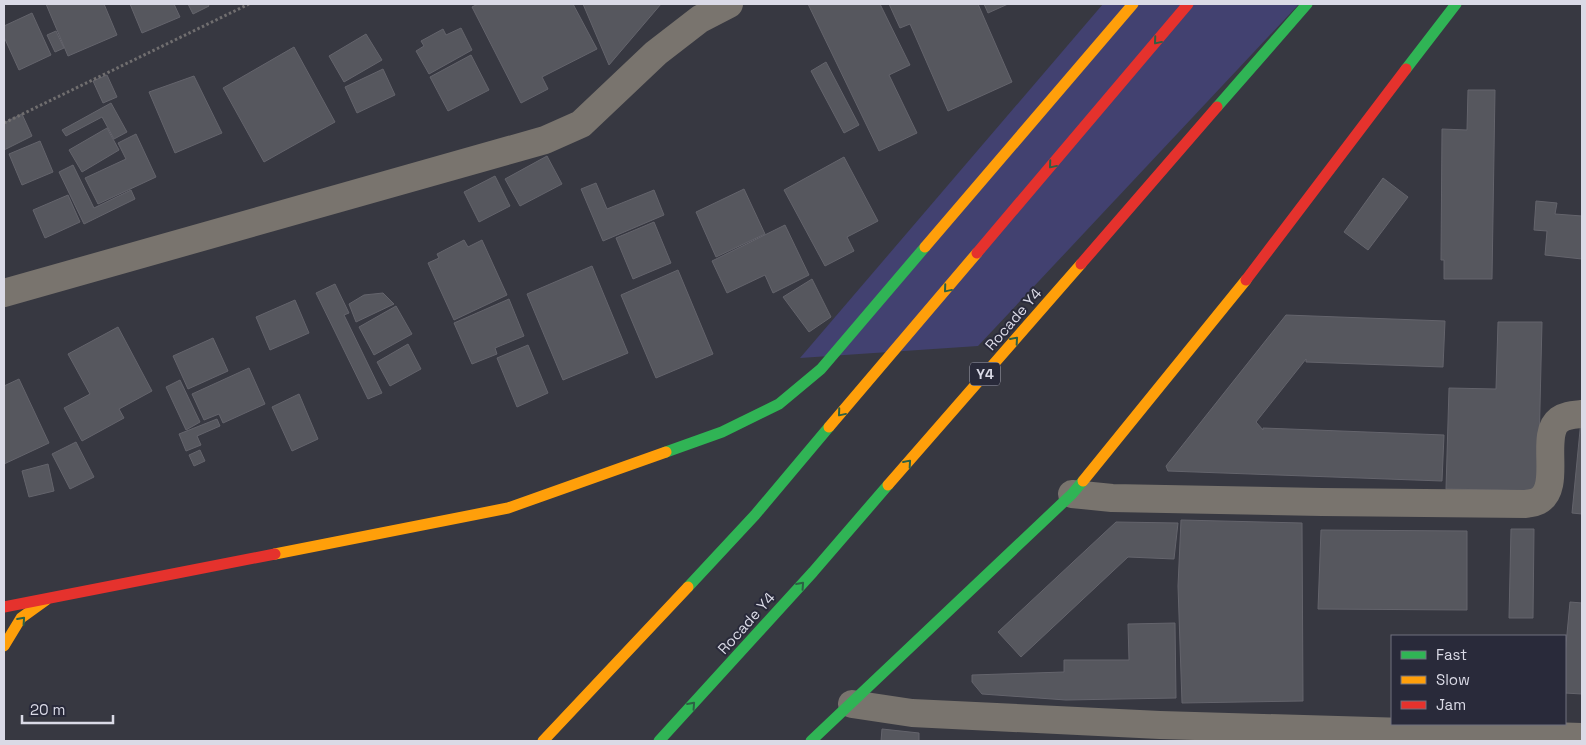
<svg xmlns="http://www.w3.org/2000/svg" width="1586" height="745" font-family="'Space Grotesk',sans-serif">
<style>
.green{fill:#424170}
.building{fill:#56575e;stroke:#64646c}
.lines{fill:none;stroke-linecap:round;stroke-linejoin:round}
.path{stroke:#706e6f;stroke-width:3;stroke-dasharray:2.5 2.5;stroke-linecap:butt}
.street{stroke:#79746e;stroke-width:28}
.fast{stroke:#30b455;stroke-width:11}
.slow{stroke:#ff9f0a;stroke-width:11}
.jam{stroke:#e5322d;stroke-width:11}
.oneway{stroke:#2c6145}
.labels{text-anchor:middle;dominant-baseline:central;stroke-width:4;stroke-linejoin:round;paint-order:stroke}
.shield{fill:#292a3a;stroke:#a5a5b2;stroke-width:1}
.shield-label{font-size:14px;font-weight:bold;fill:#dadae6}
.street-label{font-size:15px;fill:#dadae6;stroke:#292a3a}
</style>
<rect width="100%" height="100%" fill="#373841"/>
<path class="green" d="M1103,4H1299L978,346L800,358Z"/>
<g class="building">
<path d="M46,4H104L117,35L68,56Z"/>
<path d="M130,4H174L180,17L142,33Z"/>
<path d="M188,4H208L209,6L193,14Z"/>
<path d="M478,4H573L597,49L542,77L548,89L521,103L472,7Z"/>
<path d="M583,4H661L609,65Z"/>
<path d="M808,4H880L910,65L889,75L917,133L879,151Z"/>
<path d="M889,4H978L1012,82L948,111L910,24L900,28Z"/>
<path d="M984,4H1008L988,13Z"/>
<path d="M32,13L51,55L19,70L4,37V26Z"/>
<path d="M461,28L472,50L429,74L416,51L424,46L421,41L443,29L446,35Z"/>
<path d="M56,31L64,48L55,52L47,35Z"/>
<path d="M366,34L382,60L344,82L329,56Z"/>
<path d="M294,47L335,122L264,162L223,88Z"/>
<path d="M471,55L489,90L448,111L430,77Z"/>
<path d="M826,62L859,125L844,133L811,71Z"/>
<path d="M383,69L395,95L357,113L345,87Z"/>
<path d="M107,75L117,97L103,103L93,81Z"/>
<path d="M194,76L222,133L175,153L149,92Z"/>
<path d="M1468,90H1495L1492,279H1444V260H1441L1442,129L1467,130Z"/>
<path d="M111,103L127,132L114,139L102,117L66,136L62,130Z"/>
<path d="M22,114L32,136L4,150V123Z"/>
<path d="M107,128L119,150L82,172L69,150Z"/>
<path d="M136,134L156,177L98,204L85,178L126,159L118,143Z"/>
<path d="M40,141L53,172L22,185L9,154Z"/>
<path d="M547,156L562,184L520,206L505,179Z"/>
<path d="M844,157L878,221L847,237L854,251L825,266L784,190Z"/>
<path d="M73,165L94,208L131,190L135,199L84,224L59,172Z"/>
<path d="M495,176L510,206L479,222L464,192Z"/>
<path d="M1383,178L1408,197L1368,250L1344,232Z"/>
<path d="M596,183L607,209L654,190L664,215L603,241L581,189Z"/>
<path d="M744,189L765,234L716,257L696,212Z"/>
<path d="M68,195L80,222L45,238L33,210Z"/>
<path d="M1536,201L1557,203L1555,214L1582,216V259L1545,255L1547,231L1534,230Z"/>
<path d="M654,222L671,263L633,279L616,238Z"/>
<path d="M785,225L809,275L773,293L765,275L727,293L712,261Z"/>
<path d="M464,240L468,247L482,240L507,295L454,320L428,263L439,258L437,254Z"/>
<path d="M592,266L628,353L563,380L527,294Z"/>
<path d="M678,270L713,354L656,378L621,295Z"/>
<path d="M812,279L831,317L809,332L783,297Z"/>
<path d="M335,284L349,313L344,315L382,393L368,399L316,293Z"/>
<path d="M383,293L394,304L356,322L349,304L364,295Z"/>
<path d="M509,299L524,336L495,348L497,354L472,364L454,323Z"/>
<path d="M295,300L309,333L270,350L256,317Z"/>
<path d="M396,306L412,334L374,355L359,327Z"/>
<path d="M1286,315L1445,321L1443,367L1306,362V359L1256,422L1263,430V428L1444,435L1442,481L1168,471L1166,466Z"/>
<path d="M1498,322H1542L1538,491L1446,489L1449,388L1496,389Z"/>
<path d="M118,327L152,391L119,409L124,418L82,441L64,408L90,394L68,354Z"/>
<path d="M213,338L228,371L188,389L173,356Z"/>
<path d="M408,344L421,369L390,386L377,362Z"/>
<path d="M528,345L548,393L517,407L497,358Z"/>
<path d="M249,368L265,404L223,423L219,414L204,420L192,394Z"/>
<path d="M19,379L49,443L4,464V386Z"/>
<path d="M180,380L200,422L186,430L166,387Z"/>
<path d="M299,394L318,439L292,451L272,407Z"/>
<path d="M217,419L220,426L197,436L201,445L186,451L179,434Z"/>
<path d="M1581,420H1582V514L1572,513Z"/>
<path d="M76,442L94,477L70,489L52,454Z"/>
<path d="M200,450L205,461L194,466L189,455Z"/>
<path d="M48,464L54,491L29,497L22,471Z"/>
<path d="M1181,520L1302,523L1303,701L1182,703L1178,586Z"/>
<path d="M1116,522L1178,523L1174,559L1128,557L1021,657L998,632Z"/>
<path d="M1511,529H1534L1533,618H1509Z"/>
<path d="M1321,530L1467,531V610L1318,609Z"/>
<path d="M1570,602L1582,603V694L1565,693V655Z"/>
<path d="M1175,623L1176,698L1066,700L982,694L972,682V675L1064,672V660H1129L1128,624Z"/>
<path d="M882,729L919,733V741H881Z"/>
</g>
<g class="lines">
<path class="path" d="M4,123L249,4"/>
<g class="street">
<path d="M4,293L545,140L581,124L656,53L700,19L729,4"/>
<path d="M1072,494L1112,498L1322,502L1526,504C1530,503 1534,503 1538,501C1563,488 1539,435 1559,420C1566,415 1574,415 1582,414"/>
<path d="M852,704L912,713L1160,725L1582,737"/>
</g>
<g class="fast">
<path d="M1406,69L1456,4"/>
<path d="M1217,107L1307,4"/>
<path d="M666,452L722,432L779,404L821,369L925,247"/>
<path d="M688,587L755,515L829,427"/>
<path d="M659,741L813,572L888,485"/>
<path d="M811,741L1072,494L1083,481"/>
</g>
<g class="slow">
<path d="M925,247L1133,4"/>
<path d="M829,427L977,253"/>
<path d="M1083,481L1246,280"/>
<path d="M888,485L1081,264"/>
<path d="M275,554L508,508L666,452"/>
<path d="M4,646L21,618L46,600"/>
<path d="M543,741L688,587"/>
</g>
<g class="jam">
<path d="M977,253L1188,4"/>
<path d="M1081,264L1217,107"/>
<path d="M1246,280L1406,69"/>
<path d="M4,607L275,554"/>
</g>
</g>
<defs><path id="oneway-chevron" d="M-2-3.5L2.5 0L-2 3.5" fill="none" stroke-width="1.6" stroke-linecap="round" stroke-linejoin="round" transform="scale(1.25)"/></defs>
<g class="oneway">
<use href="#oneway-chevron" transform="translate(1157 41) rotate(130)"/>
<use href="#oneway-chevron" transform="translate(1052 165) rotate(130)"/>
<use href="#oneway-chevron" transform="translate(947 289) rotate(130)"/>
<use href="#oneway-chevron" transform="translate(1015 340) rotate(-49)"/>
<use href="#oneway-chevron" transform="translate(841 413) rotate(130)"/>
<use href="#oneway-chevron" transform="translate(908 463) rotate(-49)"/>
<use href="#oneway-chevron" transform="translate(801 585) rotate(-48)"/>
<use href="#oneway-chevron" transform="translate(22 620) rotate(-48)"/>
<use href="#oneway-chevron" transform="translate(692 705) rotate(-48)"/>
</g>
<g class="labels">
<rect class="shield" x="970" y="362.5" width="30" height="23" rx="4"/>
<g class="shield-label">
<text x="985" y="374">Y4</text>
</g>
<g class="street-label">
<text transform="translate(1013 319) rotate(-49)">Rocade Y4</text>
<text transform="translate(746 623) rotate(-48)">Rocade Y4</text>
</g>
</g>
<rect width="1586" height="745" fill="none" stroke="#dadae6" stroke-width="10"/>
<rect x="1391" y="635" width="175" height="90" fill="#292a3a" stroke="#70707f"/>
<rect x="1401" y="651" width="25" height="8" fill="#30b455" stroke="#70707f"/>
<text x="1436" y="660" font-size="15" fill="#dadae6">Fast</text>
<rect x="1401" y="676" width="25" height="8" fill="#ff9f0a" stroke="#70707f"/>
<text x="1436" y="685" font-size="15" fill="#dadae6">Slow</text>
<rect x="1401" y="701" width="25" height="8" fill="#e5322d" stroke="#70707f"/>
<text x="1436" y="710" font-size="15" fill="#dadae6">Jam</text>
<path d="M22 715v8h91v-8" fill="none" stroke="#dadae6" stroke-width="2.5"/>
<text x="30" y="715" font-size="15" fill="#dadae6" stroke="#292a3a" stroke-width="4" paint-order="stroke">20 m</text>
</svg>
